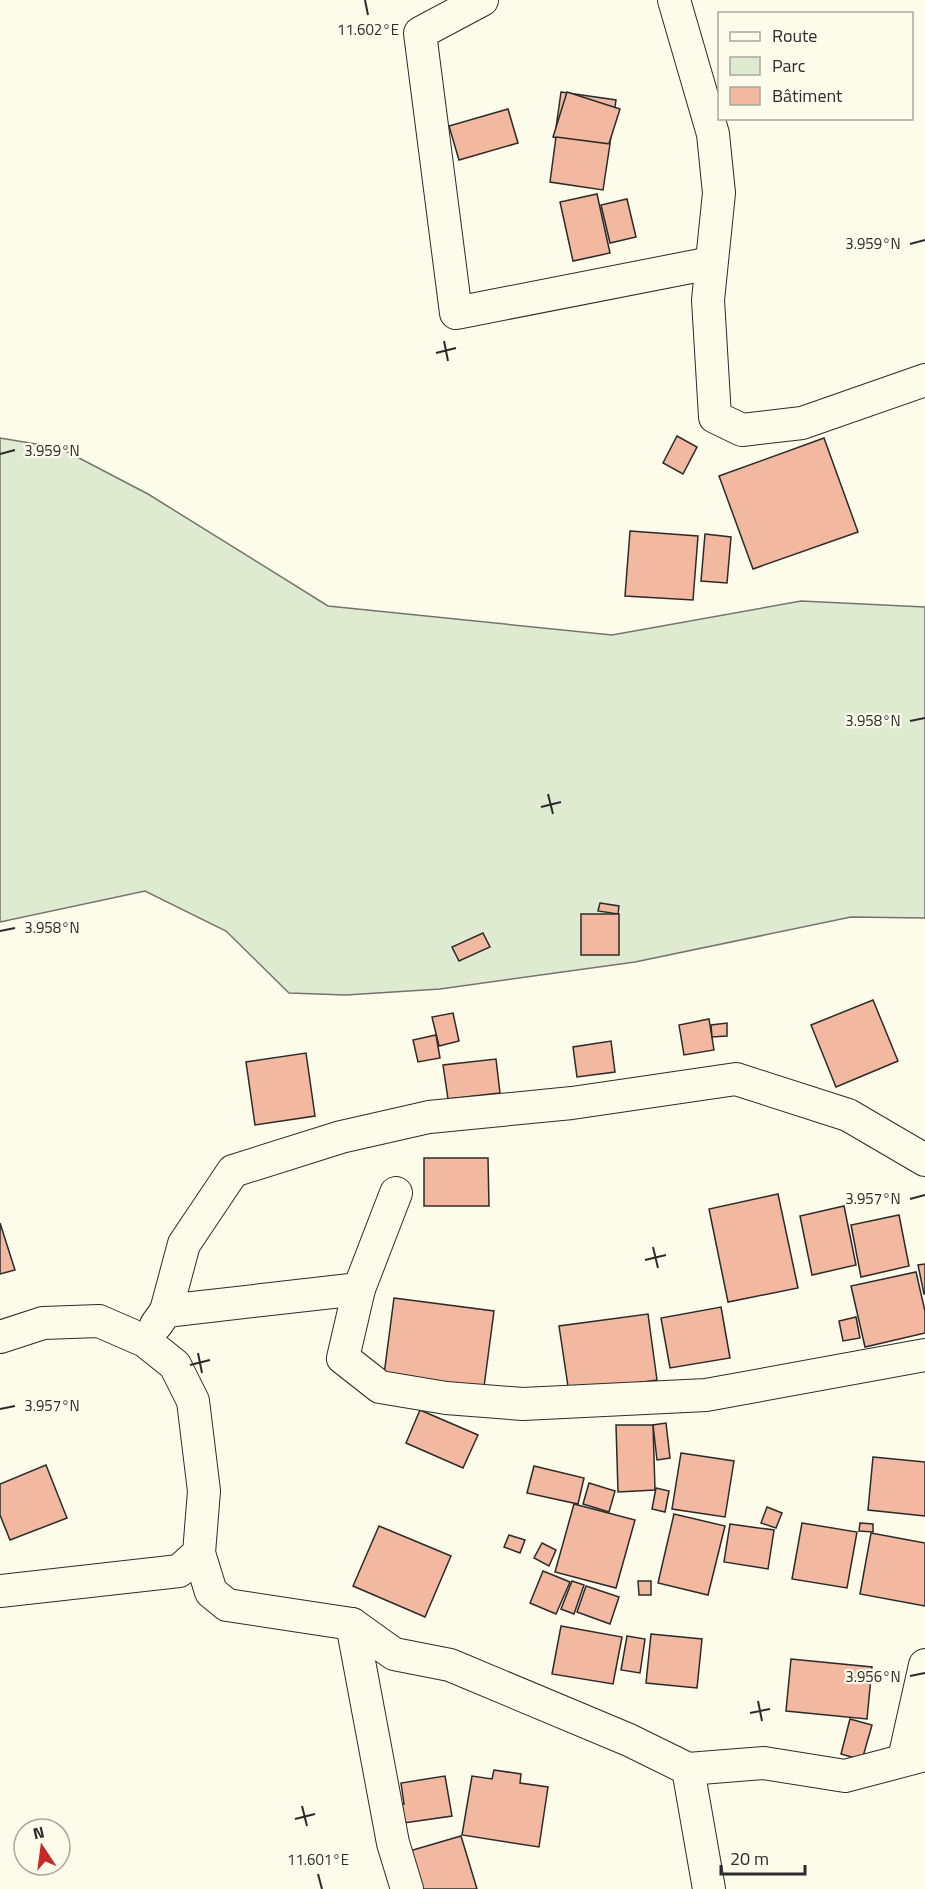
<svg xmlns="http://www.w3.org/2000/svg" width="925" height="1889" font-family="'Titillium Web',sans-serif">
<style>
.green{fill:#deebd1;stroke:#74746e;stroke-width:1.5}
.building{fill:#f2b8a0;stroke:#2b2b2b;stroke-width:1.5}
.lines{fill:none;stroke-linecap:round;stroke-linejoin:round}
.minor-casing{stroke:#2b2b2b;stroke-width:34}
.minor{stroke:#fdfbea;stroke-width:32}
.ticks{fill:none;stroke:#2b2b2b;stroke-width:2}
.ticks-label{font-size:15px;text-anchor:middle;fill:#2b2b2b;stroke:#fdfbea;stroke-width:4.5;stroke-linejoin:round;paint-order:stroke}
</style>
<rect width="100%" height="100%" fill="#fdfbea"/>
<path class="green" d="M0,438L60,448L148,494L328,606L612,635L801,601L925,607V918L851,917L635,962L440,989L346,995L289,993L226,931L145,891L0,922Z"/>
<g class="building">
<path d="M561,92L616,100L610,143L555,135Z"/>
<path d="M567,92L620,109L606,153L553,137Z"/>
<path d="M508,109L518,143L459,160L449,126Z"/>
<path d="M556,137L610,144L603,190L550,182Z"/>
<path d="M597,194L610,253L573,261L560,202Z"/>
<path d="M627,199L636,237L610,243L601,205Z"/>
<path d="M677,436L697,447L683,474L663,463Z"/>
<path d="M824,438L858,532L753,569L719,476Z"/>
<path d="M630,531L698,536L693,600L625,596Z"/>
<path d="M705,534L731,537L727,583L701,581Z"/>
<path d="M600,903L619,906L618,914L598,911Z"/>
<rect x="581" y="914" width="38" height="41"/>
<path d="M483,933L490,947L459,961L452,947Z"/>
<path d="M873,1000L898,1061L836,1087L811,1025Z"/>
<path d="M453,1013L459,1041L439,1046L432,1017Z"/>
<path d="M709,1019L714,1050L684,1055L679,1025Z"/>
<path d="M727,1023V1036L712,1037L711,1025Z"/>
<path d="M436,1035L440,1058L418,1062L413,1040Z"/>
<path d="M611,1041L615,1072L577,1077L573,1047Z"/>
<path d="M306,1053L315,1116L255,1125L246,1062Z"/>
<path d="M496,1059L500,1093L448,1099L443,1065Z"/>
<path d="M424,1158H488L489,1206H424Z"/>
<path d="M778,1194L798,1288L728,1302L709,1209Z"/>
<path d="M844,1206L856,1265L812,1275L800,1216Z"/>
<path d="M899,1215L909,1266L861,1277L851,1225Z"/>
<path d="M0,1223L15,1270L0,1274Z"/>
<path d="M925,1264V1294H924L918,1265Z"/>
<path d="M916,1272L925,1311V1333L865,1347L851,1286Z"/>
<path d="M394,1298L494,1311L482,1402L382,1390Z"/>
<path d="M721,1307L730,1358L670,1368L661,1318Z"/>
<path d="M648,1314L657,1380L569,1393L559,1326Z"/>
<path d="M856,1317L860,1338L843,1341L839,1321Z"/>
<path d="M420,1410L478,1435L463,1468L406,1443Z"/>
<path d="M666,1423L670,1458L657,1460L653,1425Z"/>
<path d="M616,1425H653L655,1490L618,1492Z"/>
<path d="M681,1453L734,1461L725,1517L672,1509Z"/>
<path d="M873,1457L925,1462V1516L868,1510Z"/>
<path d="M46,1465L67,1518L10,1540L0,1515V1484Z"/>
<path d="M534,1466L584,1478L578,1504L527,1493Z"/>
<path d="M589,1483L615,1491L609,1512L583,1504Z"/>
<path d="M656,1488L669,1491L665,1512L652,1509Z"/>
<path d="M574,1504L635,1520L616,1588L555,1572Z"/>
<path d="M767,1507L782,1513L776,1528L761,1523Z"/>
<path d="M674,1514L725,1526L708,1595L658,1583Z"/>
<path d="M802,1523L857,1532L847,1588L792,1579Z"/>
<path d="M860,1523L873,1524V1532L859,1531Z"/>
<path d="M730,1524L774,1530L768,1569L724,1562Z"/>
<path d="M379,1526L451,1556L425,1617L353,1586Z"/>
<path d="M871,1533L925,1543V1606L860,1594Z"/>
<path d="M509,1535L525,1540L520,1553L504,1547Z"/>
<path d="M542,1543L556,1550L549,1566L534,1558Z"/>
<path d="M543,1571L570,1582L556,1614L530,1603Z"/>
<path d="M572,1581L584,1585L574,1614L561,1609Z"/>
<path d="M638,1581H651V1595H639Z"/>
<path d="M586,1586L619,1597L610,1624L577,1612Z"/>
<path d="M561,1626L622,1637L613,1684L552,1674Z"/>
<path d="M651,1634L702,1639L697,1688L646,1683Z"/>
<path d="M627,1636L645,1639L640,1673L621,1670Z"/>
<path d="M791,1659L872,1667L867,1719L786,1711Z"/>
<path d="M850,1719L872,1725L862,1760L841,1754Z"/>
<path d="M494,1770L521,1774L520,1783L548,1787L539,1847L462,1835L472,1776L492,1779Z"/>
<path d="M445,1776L452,1816L397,1824L394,1805L404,1804L401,1783Z"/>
<path d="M461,1836L477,1889H416L406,1852Z"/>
</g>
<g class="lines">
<defs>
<g id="minor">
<path d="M482,0L420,33L456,313L711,263"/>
<path d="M674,0L713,134L719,193L708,300L715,417L742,430L802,423L925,380"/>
<path d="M396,1193L359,1289L343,1358L380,1387L446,1398L523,1404L706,1395L925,1355"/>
<path d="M166,1311L184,1244L233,1171L341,1137L429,1117L572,1103L736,1079L848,1115L925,1160"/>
<path d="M156,1325L166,1311L359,1289"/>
<path d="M0,1337L43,1323L99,1321L145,1341L175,1365L193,1401L204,1491L199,1553L211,1592L227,1605L352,1624L394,1654L450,1665L629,1740L688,1769L764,1763L845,1776L925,1755"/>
<path d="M0,1591L179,1571L199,1553"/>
<path d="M352,1624L393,1843L407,1889"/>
<path d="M904,1759L925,1665"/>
<path d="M688,1769L709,1889"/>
</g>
</defs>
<use href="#minor" class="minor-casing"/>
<use href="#minor" class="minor"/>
</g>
<path class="ticks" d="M365,0L368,15M910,244L925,240M444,341L448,361M436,353L456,348M0,454L15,450M910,721L925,718M548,794L553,814M541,807L561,802M0,931L15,928M910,1199L925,1195M653,1247L658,1268M645,1260L666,1255M198,1353L202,1373M190,1365L210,1360M0,1409L15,1406M910,1676L925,1673M758,1701L762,1721M750,1713L770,1709M302,1806L307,1826M295,1819L315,1814M318,1874L322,1889"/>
<g class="ticks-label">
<text x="368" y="35">11.602°E</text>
<text x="873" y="249">3.959°N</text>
<text x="52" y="456">3.959°N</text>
<text x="873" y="726">3.958°N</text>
<text x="52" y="933">3.958°N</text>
<text x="873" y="1204">3.957°N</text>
<text x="52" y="1411">3.957°N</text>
<text x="873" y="1682">3.956°N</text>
<text x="318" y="1865">11.601°E</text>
</g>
<rect x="718" y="12" width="195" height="108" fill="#fdfbea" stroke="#a9a89e" stroke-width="1.5"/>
<rect x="730" y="32" width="30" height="9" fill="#fdfbea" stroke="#a9a89e" stroke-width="1.5"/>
<text x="772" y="42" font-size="18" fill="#2b2b2b">Route</text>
<rect x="730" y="57" width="30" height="18" fill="#deebd1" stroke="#a9a89e" stroke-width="1.5"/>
<text x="772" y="72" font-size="18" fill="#2b2b2b">Parc</text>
<rect x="730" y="87" width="30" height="18" fill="#f2b8a0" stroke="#a9a89e" stroke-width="1.5"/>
<text x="772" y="102" font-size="18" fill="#2b2b2b">Bâtiment</text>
<g transform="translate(42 1847) rotate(347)"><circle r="28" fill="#fdfbea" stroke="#a9a89e" stroke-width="1.5"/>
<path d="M0-4.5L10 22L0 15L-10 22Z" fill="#c62828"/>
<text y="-9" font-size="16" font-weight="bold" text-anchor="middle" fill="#2b2b2b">N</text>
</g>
<path d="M721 1865v9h84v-9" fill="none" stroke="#2b2b2b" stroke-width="3"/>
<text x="730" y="1865" font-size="18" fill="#2b2b2b" stroke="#fdfbea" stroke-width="4.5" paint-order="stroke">20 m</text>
</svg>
